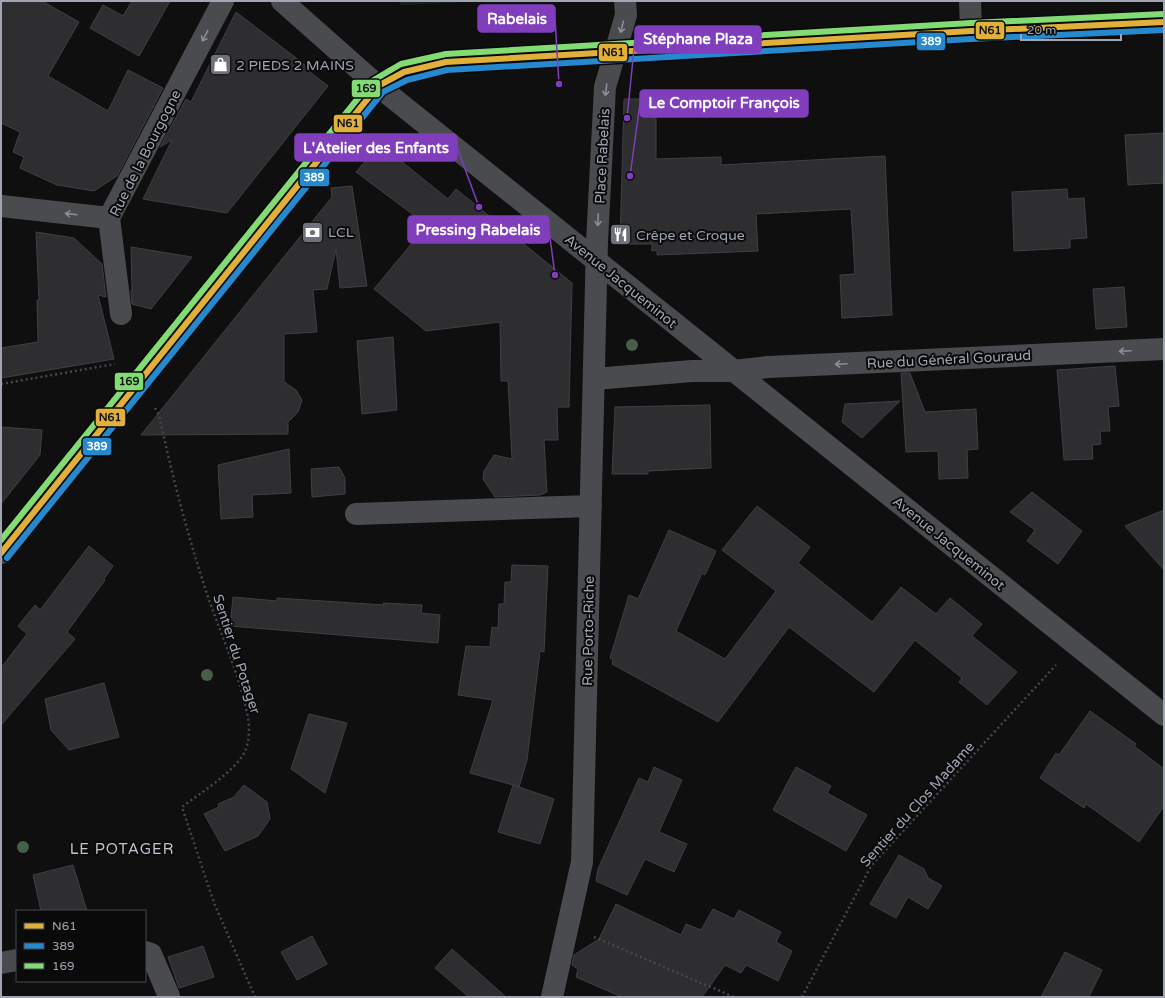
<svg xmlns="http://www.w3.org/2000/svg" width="1165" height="998" font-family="'Varela Round',sans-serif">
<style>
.green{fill:#19201a}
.building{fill:#2e2e30;stroke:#3e4044}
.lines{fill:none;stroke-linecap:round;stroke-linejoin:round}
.path{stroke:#45474a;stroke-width:2.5;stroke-dasharray:2 3;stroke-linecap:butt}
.minor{stroke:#4a4b4f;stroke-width:22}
.major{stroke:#46484a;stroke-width:22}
.bus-1-casing{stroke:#0a0a0b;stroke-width:9}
.bus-2-casing{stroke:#0a0a0b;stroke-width:9}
.bus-3-casing{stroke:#0a0a0b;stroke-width:9}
.bus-1{stroke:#e0b03a;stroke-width:6}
.bus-2{stroke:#2688cd;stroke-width:6}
.bus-3{stroke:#82dc73;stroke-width:6}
.tree{fill:#475e48}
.oneway{stroke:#8a8f99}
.labels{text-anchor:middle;stroke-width:4;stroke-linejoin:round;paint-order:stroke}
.poi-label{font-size:14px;fill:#9fa6b2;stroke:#0a0a0b;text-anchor:start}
.street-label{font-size:14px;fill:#9fa6b2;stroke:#0a0a0b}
.neighbourhood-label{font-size:15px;letter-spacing:1px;fill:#c0c5ce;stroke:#0a0a0b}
.leader{fill:none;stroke:#803ebd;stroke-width:1.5}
.callout-dot{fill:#803ebd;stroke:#0a0a0b;stroke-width:1.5}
.callout{fill:#803ebd;stroke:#803ebd;stroke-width:1.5}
.callout-label{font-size:15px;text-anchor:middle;font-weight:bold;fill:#fff}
.line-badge{stroke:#0a0a0b;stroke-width:1.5}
.badge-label{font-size:11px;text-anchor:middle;font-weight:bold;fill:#fff}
.pale-badge-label{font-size:11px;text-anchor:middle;font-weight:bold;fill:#111}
</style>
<rect width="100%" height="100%" fill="#0f0f10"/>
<path class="green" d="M397 1H486L402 5Z"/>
<path class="building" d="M1 1H42L79 22 48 76 108 111 128 70 163 88 117 176 94 191 57 185 20 168 24 157 13 152 20 132 1 123Z
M132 1H170L139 56 90 28 103 5 123 16Z
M236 12 304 64 305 68 328 86 227 213 143 199 172 140 160 147 186 99 191 102Z
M624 99H656V159L721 157V165L885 156 892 315 842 318 840 275 855 274 851 209 756 214 758 251 657 255V250L652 251V244H620Z
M1164 133V183L1128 185 1125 135Z
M380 144 448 199 456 189 572 283 569 407H557L558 440H544L547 492 540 495 495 497 483 479 484 471 494 455 512 459 508 381H501L500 322 426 331 374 289 427 225 356 172Z
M352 186 367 286 340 288 336 249 327 289 313 290 317 332 284 334V382L296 390 302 400 298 412 288 422V434L141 435 332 197 331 188Z
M1067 189 1068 199 1084 198 1087 238 1070 239V248L1014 251 1012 192Z
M36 232 74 238 102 264 106 297 98 295 114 359 1 378V348L38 342 37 300H39Z
M131 247 192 257 151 309 132 304 131 290 132 291Z
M1124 287 1127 327 1096 329 1093 289Z
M393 337 397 410 362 414 357 341Z
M1115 366 1119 406 1108 407 1110 431H1100L1101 444 1092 445 1093 459 1064 460 1057 370Z
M901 373H910L925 412 976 409 978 449 967 450 968 478 939 479 938 451 906 452Z
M900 401 862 438 842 422 845 404Z
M710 405 711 468 648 471V474H612L615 407Z
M1 427 42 430 40 455 1 504Z
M289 449 291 493 252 495 253 517 221 519 218 465Z
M339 467 345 478V494L312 497 311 469Z
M1032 492 1082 531 1058 564 1027 541 1035 530 1010 512Z
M757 506 810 547 798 563 872 622 901 587 936 614 950 598 982 624 972 636 1017 672 987 705 959 682 962 678 915 640 874 692 789 627 718 722 612 664 613 659 610 658 629 595 638 599 669 530 716 551 705 575 702 573 676 631 725 659 776 591 722 550Z
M1164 510V570L1125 526Z
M89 546 113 566 104 579 105 580 67 632 75 639 1 725V668L27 634 18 626 35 605 40 610Z
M512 565 548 566 544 652 540 651 527 760 519 787 513 785 554 799 540 844 498 832 513 785 470 773 493 700 458 695 466 646 490 647 492 627 498 628 499 604H504L505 582H511Z
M233 597 277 601V598L384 605 383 603 422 605 421 613 440 615 438 643 230 626Z
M104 683 119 737 69 750 51 730 45 699Z
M1090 711 1136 744 1134 746 1164 769V806L1139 842 1086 804 1084 808 1040 778 1056 753 1059 755Z
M309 714 347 723 325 793 291 769Z
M654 767 682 780 659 832 687 844 674 872 645 859 627 895 596 881 598 869 639 778 648 782Z
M796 767 831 786 827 793 867 815 846 851 773 810Z
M244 785 267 802 270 819 258 836 225 851 204 814 219 807 218 804 234 797Z
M899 855 924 869 928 878 942 886 928 909 908 897 896 918 870 904Z
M73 865 87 911H41L33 875Z
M616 904 681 935 686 924 701 930 713 909 734 919 739 910 781 932 776 942 792 951 778 981 746 965 741 973 725 965 702 997H622L576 977 578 969 572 965 574 955 599 939Z
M312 936 327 964 297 980 281 952Z
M203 946 214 977 179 988 168 957Z
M452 949 506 997H469L435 968Z
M1065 952 1102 970 1089 997H1041Z"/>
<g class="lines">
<path class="path" d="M1 384 115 364
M155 408 159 415C172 475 187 533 206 591 220 633 240 675 248 718 250 728 249 743 245 751 237 770 199 794 182 807L214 903 255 997
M594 937 734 997
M802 997 871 866 1056 665"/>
<path class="minor" d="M282 1 378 86 1164 715
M970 1 971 31
M1 206 109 218
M121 314 109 218 223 1
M594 379 692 371H733L768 367 1164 349
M356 514 591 506
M145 952 151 954 169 996
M1 963 17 960
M552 997 582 862 597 242 605 87 626 15 625 1"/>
<path class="major" d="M1 553 378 86 404 72 446 62 971 31 1164 22"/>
<defs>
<path id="bus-1" d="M1 553 378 86 404 72 446 62 971 31 1164 22"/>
<path id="bus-2" d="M7 558 383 92 407 80 447 70 971 39 1164 30"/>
<path id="bus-3" d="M1 540 372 81 401 64 446 54 971 23 1164 14"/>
</defs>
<use href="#bus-1" class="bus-1-casing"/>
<use href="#bus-2" class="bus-2-casing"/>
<use href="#bus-3" class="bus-3-casing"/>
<use href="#bus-1" class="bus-1"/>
<use href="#bus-2" class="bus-2"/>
<use href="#bus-3" class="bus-3"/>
</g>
<g class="tree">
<circle cx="632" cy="345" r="6"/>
<circle cx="207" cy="675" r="6"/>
<circle cx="23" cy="847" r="6"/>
</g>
<defs><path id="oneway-shaft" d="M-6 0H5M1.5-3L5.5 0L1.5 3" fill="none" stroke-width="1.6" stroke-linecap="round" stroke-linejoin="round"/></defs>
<g class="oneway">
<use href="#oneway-shaft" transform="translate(622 27) rotate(104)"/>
<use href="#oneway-shaft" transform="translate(205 36) rotate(118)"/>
<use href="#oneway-shaft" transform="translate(606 90) rotate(97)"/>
<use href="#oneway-shaft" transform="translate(71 214) rotate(-173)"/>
<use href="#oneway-shaft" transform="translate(598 220) rotate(93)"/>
<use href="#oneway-shaft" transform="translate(1125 351) rotate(177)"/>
<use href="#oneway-shaft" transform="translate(841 364) rotate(177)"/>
</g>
<defs>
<symbol id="shop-square" viewBox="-11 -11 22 22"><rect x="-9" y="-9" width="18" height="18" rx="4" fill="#6d7179" stroke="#0a0a0b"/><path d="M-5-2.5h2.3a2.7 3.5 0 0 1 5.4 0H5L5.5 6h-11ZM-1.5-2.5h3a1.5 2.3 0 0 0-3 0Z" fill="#fff"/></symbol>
<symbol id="bank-square" viewBox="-11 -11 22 22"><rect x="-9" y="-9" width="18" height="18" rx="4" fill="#6d7179" stroke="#0a0a0b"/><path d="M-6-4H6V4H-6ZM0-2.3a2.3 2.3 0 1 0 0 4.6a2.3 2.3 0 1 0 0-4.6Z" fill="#fff"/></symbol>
<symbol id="restaurant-square" viewBox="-11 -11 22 22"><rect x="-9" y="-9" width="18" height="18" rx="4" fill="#6d7179" stroke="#0a0a0b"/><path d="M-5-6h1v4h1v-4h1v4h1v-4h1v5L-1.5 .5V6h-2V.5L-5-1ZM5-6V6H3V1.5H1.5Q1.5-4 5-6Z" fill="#fff"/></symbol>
</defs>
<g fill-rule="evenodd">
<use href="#shop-square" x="208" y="52" width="25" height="25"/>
<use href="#bank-square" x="300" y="220" width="25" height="25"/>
<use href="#restaurant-square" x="608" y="222" width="25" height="25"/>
</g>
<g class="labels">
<g class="poi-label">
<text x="236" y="70">2 PIEDS 2 MAINS</text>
<text x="328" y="237">LCL</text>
<text x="636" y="240">Crêpe et Croque</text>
</g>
<g class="street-label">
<text transform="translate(145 153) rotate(-63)" y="5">Rue de la Bourgogne</text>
<text transform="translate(602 156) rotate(-87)" y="5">Place Rabelais</text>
<text transform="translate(621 281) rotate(39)" y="5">Avenue Jacqueminot</text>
<text transform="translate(949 359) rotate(-3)" y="5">Rue du Général Gouraud</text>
<text transform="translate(949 543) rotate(39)" y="5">Avenue Jacqueminot</text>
<text transform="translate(588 631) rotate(-89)" y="5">Rue Porto-Riche</text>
<text transform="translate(237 654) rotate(72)" y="5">Sentier du Potager</text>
<text transform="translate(917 804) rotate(-48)" y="5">Sentier du Clos Madame</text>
</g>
<g class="neighbourhood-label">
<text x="122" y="854">LE POTAGER</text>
</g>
</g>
<path class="leader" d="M559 84L555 19M627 118L635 39M630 176L640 103M479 207L457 147M555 275L549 230"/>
<g class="callout-dot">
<circle cx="559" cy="84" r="4"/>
<circle cx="627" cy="118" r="4"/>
<circle cx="630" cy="176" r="4"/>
<circle cx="479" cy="207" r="4"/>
<circle cx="555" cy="275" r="4"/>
</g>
<g class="callout">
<rect x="478" y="5" width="77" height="27" rx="4"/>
<rect x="635" y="26" width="126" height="27" rx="4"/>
<rect x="640" y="90" width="168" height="27" rx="4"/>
<rect x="295" y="134" width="162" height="27" rx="4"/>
<rect x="408" y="216" width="141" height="27" rx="4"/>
</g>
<g class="callout-label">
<text x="517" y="24">Rabelais</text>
<text x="698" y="44">Stéphane Plaza</text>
<text x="724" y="108">Le Comptoir François</text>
<text x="376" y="153">L'Atelier des Enfants</text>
<text x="478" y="235">Pressing Rabelais</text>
</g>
<g class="line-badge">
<rect x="975" y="21" width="30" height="19" rx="4" fill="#e0b03a"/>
<rect x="916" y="32" width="30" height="19" rx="4" fill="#2688cd"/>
<rect x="598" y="43" width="30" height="19" rx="4" fill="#e0b03a"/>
<rect x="351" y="79" width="30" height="19" rx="4" fill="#82dc73"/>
<rect x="333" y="114" width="30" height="19" rx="4" fill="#e0b03a"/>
<rect x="299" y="168" width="31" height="19" rx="4" fill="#2688cd"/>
<rect x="114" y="372" width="30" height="19" rx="4" fill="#82dc73"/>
<rect x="95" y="408" width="31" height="19" rx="4" fill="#e0b03a"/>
<rect x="82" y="437" width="30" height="19" rx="4" fill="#2688cd"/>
</g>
<g class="badge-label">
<text x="931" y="45">389</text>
<text x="314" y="181">389</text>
<text x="97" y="450">389</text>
</g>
<g class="pale-badge-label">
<text x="990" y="34">N61</text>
<text x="613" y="56">N61</text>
<text x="366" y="92">169</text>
<text x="348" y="127">N61</text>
<text x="129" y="385">169</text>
<text x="110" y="421">N61</text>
</g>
<rect width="1165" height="998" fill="none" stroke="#9fa6b2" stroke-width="4"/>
<rect x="16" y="910" width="130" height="72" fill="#0a0a0b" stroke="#46484e"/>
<rect x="24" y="923" width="20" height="6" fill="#e0b03a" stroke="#46484e"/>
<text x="52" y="930" font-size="12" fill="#9fa6b2">N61</text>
<rect x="24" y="943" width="20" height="6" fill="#2688cd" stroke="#46484e"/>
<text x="52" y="950" font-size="12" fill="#9fa6b2">389</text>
<rect x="24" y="963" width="20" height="6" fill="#82dc73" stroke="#46484e"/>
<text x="52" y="970" font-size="12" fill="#9fa6b2">169</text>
<path d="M1021 34v6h100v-6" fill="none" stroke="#9fa6b2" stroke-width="2"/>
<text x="1027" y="34" font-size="12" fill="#9fa6b2" stroke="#0a0a0b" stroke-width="3" paint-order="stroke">20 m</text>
</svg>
